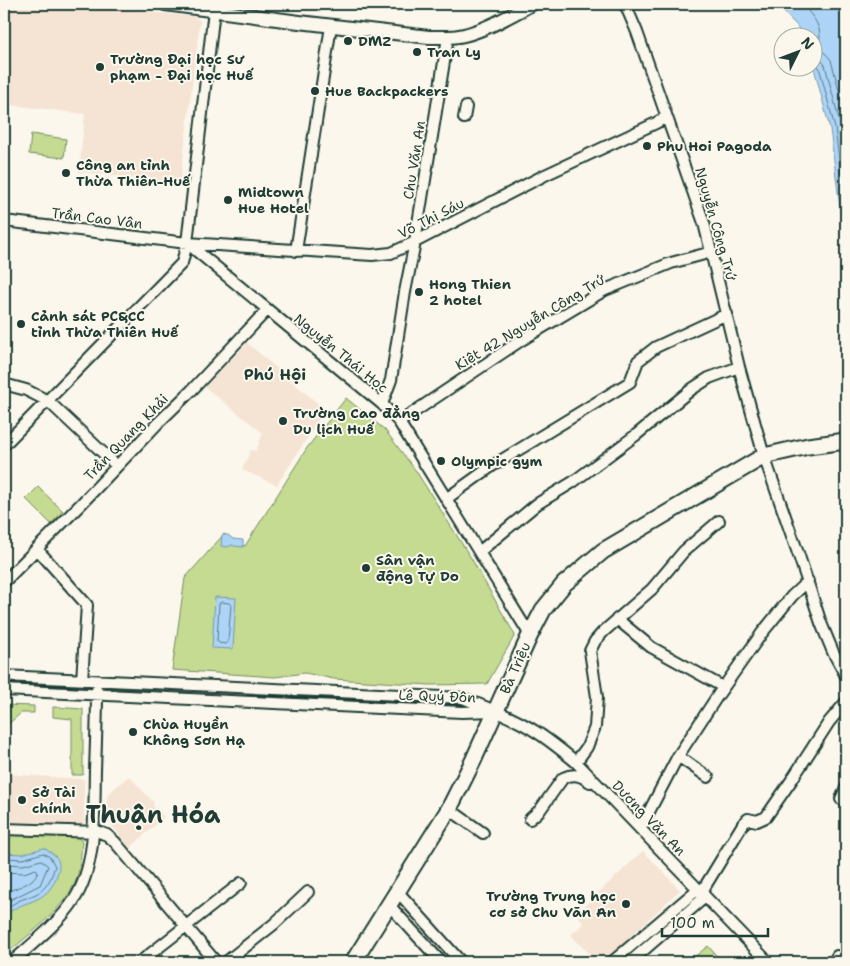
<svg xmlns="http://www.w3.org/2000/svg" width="850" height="966" font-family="'Shantell Sans',sans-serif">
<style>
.built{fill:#f5e3d3}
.green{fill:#c4db91;stroke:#728c62}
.water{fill:#add4f7;stroke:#7498a9}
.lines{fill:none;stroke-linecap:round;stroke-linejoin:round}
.shore{stroke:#587982;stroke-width:1}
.minor-casing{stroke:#1f3d34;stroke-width:14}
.major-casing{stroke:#1f3d34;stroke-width:16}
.highway-casing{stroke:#1f3d34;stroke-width:19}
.minor{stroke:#fbf7ec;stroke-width:10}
.major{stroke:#fbf7ec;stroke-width:12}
.highway{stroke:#fbf7ec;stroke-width:15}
.poi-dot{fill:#1f3d34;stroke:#fbf7ec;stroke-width:2}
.labels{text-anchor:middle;stroke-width:4;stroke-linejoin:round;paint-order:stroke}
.poi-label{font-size:14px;font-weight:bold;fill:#1f3d34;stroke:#fbf7ec;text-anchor:start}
.street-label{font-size:14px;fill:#1f3d34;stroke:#fbf7ec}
.quarter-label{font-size:16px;font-weight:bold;fill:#1f3d34;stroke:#fbf7ec}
.town-label{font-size:24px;font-weight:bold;fill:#1f3d34;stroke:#fbf7ec}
</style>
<rect width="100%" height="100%" fill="#fbf7ec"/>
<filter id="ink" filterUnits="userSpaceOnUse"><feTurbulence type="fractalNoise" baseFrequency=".02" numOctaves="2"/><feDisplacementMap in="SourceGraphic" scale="10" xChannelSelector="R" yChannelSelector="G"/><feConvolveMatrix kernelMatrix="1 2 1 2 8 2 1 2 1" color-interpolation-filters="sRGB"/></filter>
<g filter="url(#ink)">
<path class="built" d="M4 4H78L194 17 200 21 180 183 79 172 85 114 4 104Z
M247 343 325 410 277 485 242 470 251 450 256 451 263 433 205 387Z
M4 774 84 779V824L80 827 4 824Z
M129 776 154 803 153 806 164 817 130 848 109 822 105 810 108 794Z
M643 851 680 890 603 962H597L571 935 584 923 576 914Z"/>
<path class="green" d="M31 134 66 139 64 158 29 154Z
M346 398 385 430 416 471 471 558 515 635 487 684 430 685 334 679 305 673 275 677 172 670 185 578 224 534 245 546 307 448Z
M38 487 63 511 51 524 26 499Z
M4 705 34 706V713H21L6 726 5 768H4Z
M53 707 83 709V775H72V719L53 717Z
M4 834 77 837 82 841C81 855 80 871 75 883 61 912 27 936 4 956Z
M708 946 722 962H688Z"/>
<path class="water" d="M776 4H846V269L843 232 830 129 813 64 812 38 803 37 797 26Z
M222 535H228L233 539 243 540V547L234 546 232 545 228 547 221 546Z
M215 597 236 598 233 649 212 648Z
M44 848C54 854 62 859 58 872 47 911 18 895 4 920V853L22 854Z"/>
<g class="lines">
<path class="shore" d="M802 4C815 19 824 28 818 48L826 54 831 60 846 116
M812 56 820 59 825 65 841 127 846 166
M812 62 819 67 835 128 846 215
M222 602 229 603 231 605 228 642 226 644 219 643 217 641 219 604Z
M4 858 23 859 43 853 50 857 55 866C44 906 24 889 4 912
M4 864 23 865 41 860 48 866 40 885 4 903
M4 872 24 873 36 869 38 871C33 886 16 886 4 894"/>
<defs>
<path id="minor" d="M625 4 637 32 704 223 739 367 764 456 799 556 821 623 833 652 846 676
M464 118 466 107
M4 221 187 243 372 255 391 253 415 242 545 175 656 123 666 117
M187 243 382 404 399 422 530 635
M296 251 331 26
M4 384 26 390 48 401 117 466
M382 404 391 380 405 292 415 242 448 37
M399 422 520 341 605 290 671 263 712 252
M4 445 182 263 187 243 214 10
M446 499 492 466 630 382 638 361 656 347 727 314
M37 549 87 605 82 680
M479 552 537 504 573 482 636 435 692 389 709 378 739 367
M4 582 82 503 158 423 191 391 267 310
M617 619 651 647 723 687
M4 676 463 698 495 711 462 712 4 690
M495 711C530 725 548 739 576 762L768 962
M678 756 708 777
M576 762 587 747 595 727 597 697 590 651 595 641 603 632 652 589 684 551 719 521
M841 799 846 788
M449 809 483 833
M530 819 540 810 563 778C574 773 581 775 590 782
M4 829 99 832 107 835 115 842 216 962
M640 829 678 756 718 695 762 633 792 596 808 581
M398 892 461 962
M701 893 743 824 748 819 757 821 766 817 791 781 829 722 846 702
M389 905 441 962
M12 962C31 945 61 921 74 900 97 865 94 811 95 770 96 743 97 717 97 690
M140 962 241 883
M226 962 274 924 308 892
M612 962 698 889
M630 962 705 897
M834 962 837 956 846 961"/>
<path id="major" d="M165 4 299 22 429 37C441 37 453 38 464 35 488 29 511 15 532 4"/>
<path id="highway" d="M353 962 449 809 473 761 530 635 543 610 564 584 603 551 764 456 808 446 846 441"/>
</defs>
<use href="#minor" class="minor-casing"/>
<use href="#major" class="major-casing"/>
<use href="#highway" class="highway-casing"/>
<use href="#minor" class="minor"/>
<use href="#major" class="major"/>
<use href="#highway" class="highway"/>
</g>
</g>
<g class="poi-dot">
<circle cx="348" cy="41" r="5"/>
<circle cx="417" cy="52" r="5"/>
<circle cx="100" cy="67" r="5"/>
<circle cx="315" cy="91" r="5"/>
<circle cx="647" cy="146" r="5"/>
<circle cx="66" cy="173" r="5"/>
<circle cx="228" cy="200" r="5"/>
<circle cx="419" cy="292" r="5"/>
<circle cx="21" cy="324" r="5"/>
<circle cx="283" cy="421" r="5"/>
<circle cx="441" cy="461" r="5"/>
<circle cx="366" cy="568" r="5"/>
<circle cx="133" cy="732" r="5"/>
<circle cx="22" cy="800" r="5"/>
<circle cx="626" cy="904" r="5"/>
</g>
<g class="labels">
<g class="poi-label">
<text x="358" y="46">DMZ</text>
<text x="427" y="57">Tran Ly</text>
<text x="110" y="64">Trường Đại học Sư<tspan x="110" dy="16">phạm - Đại học Huế</tspan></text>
<text x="325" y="96">Hue Backpackers</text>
<text x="657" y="151">Phu Hoi Pagoda</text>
<text x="76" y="170">Công an tỉnh<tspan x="76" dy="16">Thừa Thiên-Huế</tspan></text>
<text x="238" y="197">Midtown<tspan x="238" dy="16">Hue Hotel</tspan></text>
<text x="429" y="289">Hong Thien<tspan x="429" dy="16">2 hotel</tspan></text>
<text x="31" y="321">Cảnh sát PC&amp;CC<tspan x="31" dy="16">tỉnh Thừa Thiên Huế</tspan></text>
<text x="293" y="418">Trường Cao đẳng<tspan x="293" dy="16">Du lịch Huế</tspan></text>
<text x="451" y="466">Olympic gym</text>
<text x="376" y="565">Sân vận<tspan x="376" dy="16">động Tự Do</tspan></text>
<text x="143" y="729">Chùa Huyền<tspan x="143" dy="16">Không Sơn Hạ</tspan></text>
<text x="32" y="797">Sở Tài<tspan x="32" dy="16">chính</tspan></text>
<text x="616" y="901" text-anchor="end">Trường Trung học<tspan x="616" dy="16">cơ sở Chu Văn An</tspan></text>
</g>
<g class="street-label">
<text transform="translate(414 160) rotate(-81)" y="5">Chu Văn An</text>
<text transform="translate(97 218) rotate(7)" y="5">Trần Cao Vân</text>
<text transform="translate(431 218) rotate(-27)" y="5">Võ Thị Sáu</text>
<text transform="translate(716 224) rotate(74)" y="5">Nguyễn Công Trứ</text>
<text transform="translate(530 322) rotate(-31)" y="5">Kiệt 42 Nguyễn Công Trứ</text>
<text transform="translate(341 353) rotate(39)" y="5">Nguyễn Thái Học</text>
<text transform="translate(126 437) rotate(-46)" y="5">Trần Quang Khải</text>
<text transform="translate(515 668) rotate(-66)" y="5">Bà Triệu</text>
<text transform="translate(437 696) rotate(2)" y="5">Lê Quý Đôn</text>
<text transform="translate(649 818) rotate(46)" y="5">Dương Văn An</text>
</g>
<g class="quarter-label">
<text x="275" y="380">Phú Hội</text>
</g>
<g class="town-label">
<text x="153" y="823">Thuận Hóa</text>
</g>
</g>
<rect width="850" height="966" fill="none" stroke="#fbf7ec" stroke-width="20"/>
<rect x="10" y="10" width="830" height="946" fill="none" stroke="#1f3d34" stroke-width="2" filter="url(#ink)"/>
<g transform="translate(798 52) rotate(48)"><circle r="24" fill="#fbf7ec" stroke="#a3ada2"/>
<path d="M0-4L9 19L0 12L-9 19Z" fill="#1f3d34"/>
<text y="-8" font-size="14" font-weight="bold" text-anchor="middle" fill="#1f3d34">N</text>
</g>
<path d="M662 928v8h106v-8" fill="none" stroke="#1f3d34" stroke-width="2.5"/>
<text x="670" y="928" font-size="15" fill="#1f3d34" stroke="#fbf7ec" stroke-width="4" paint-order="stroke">100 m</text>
</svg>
